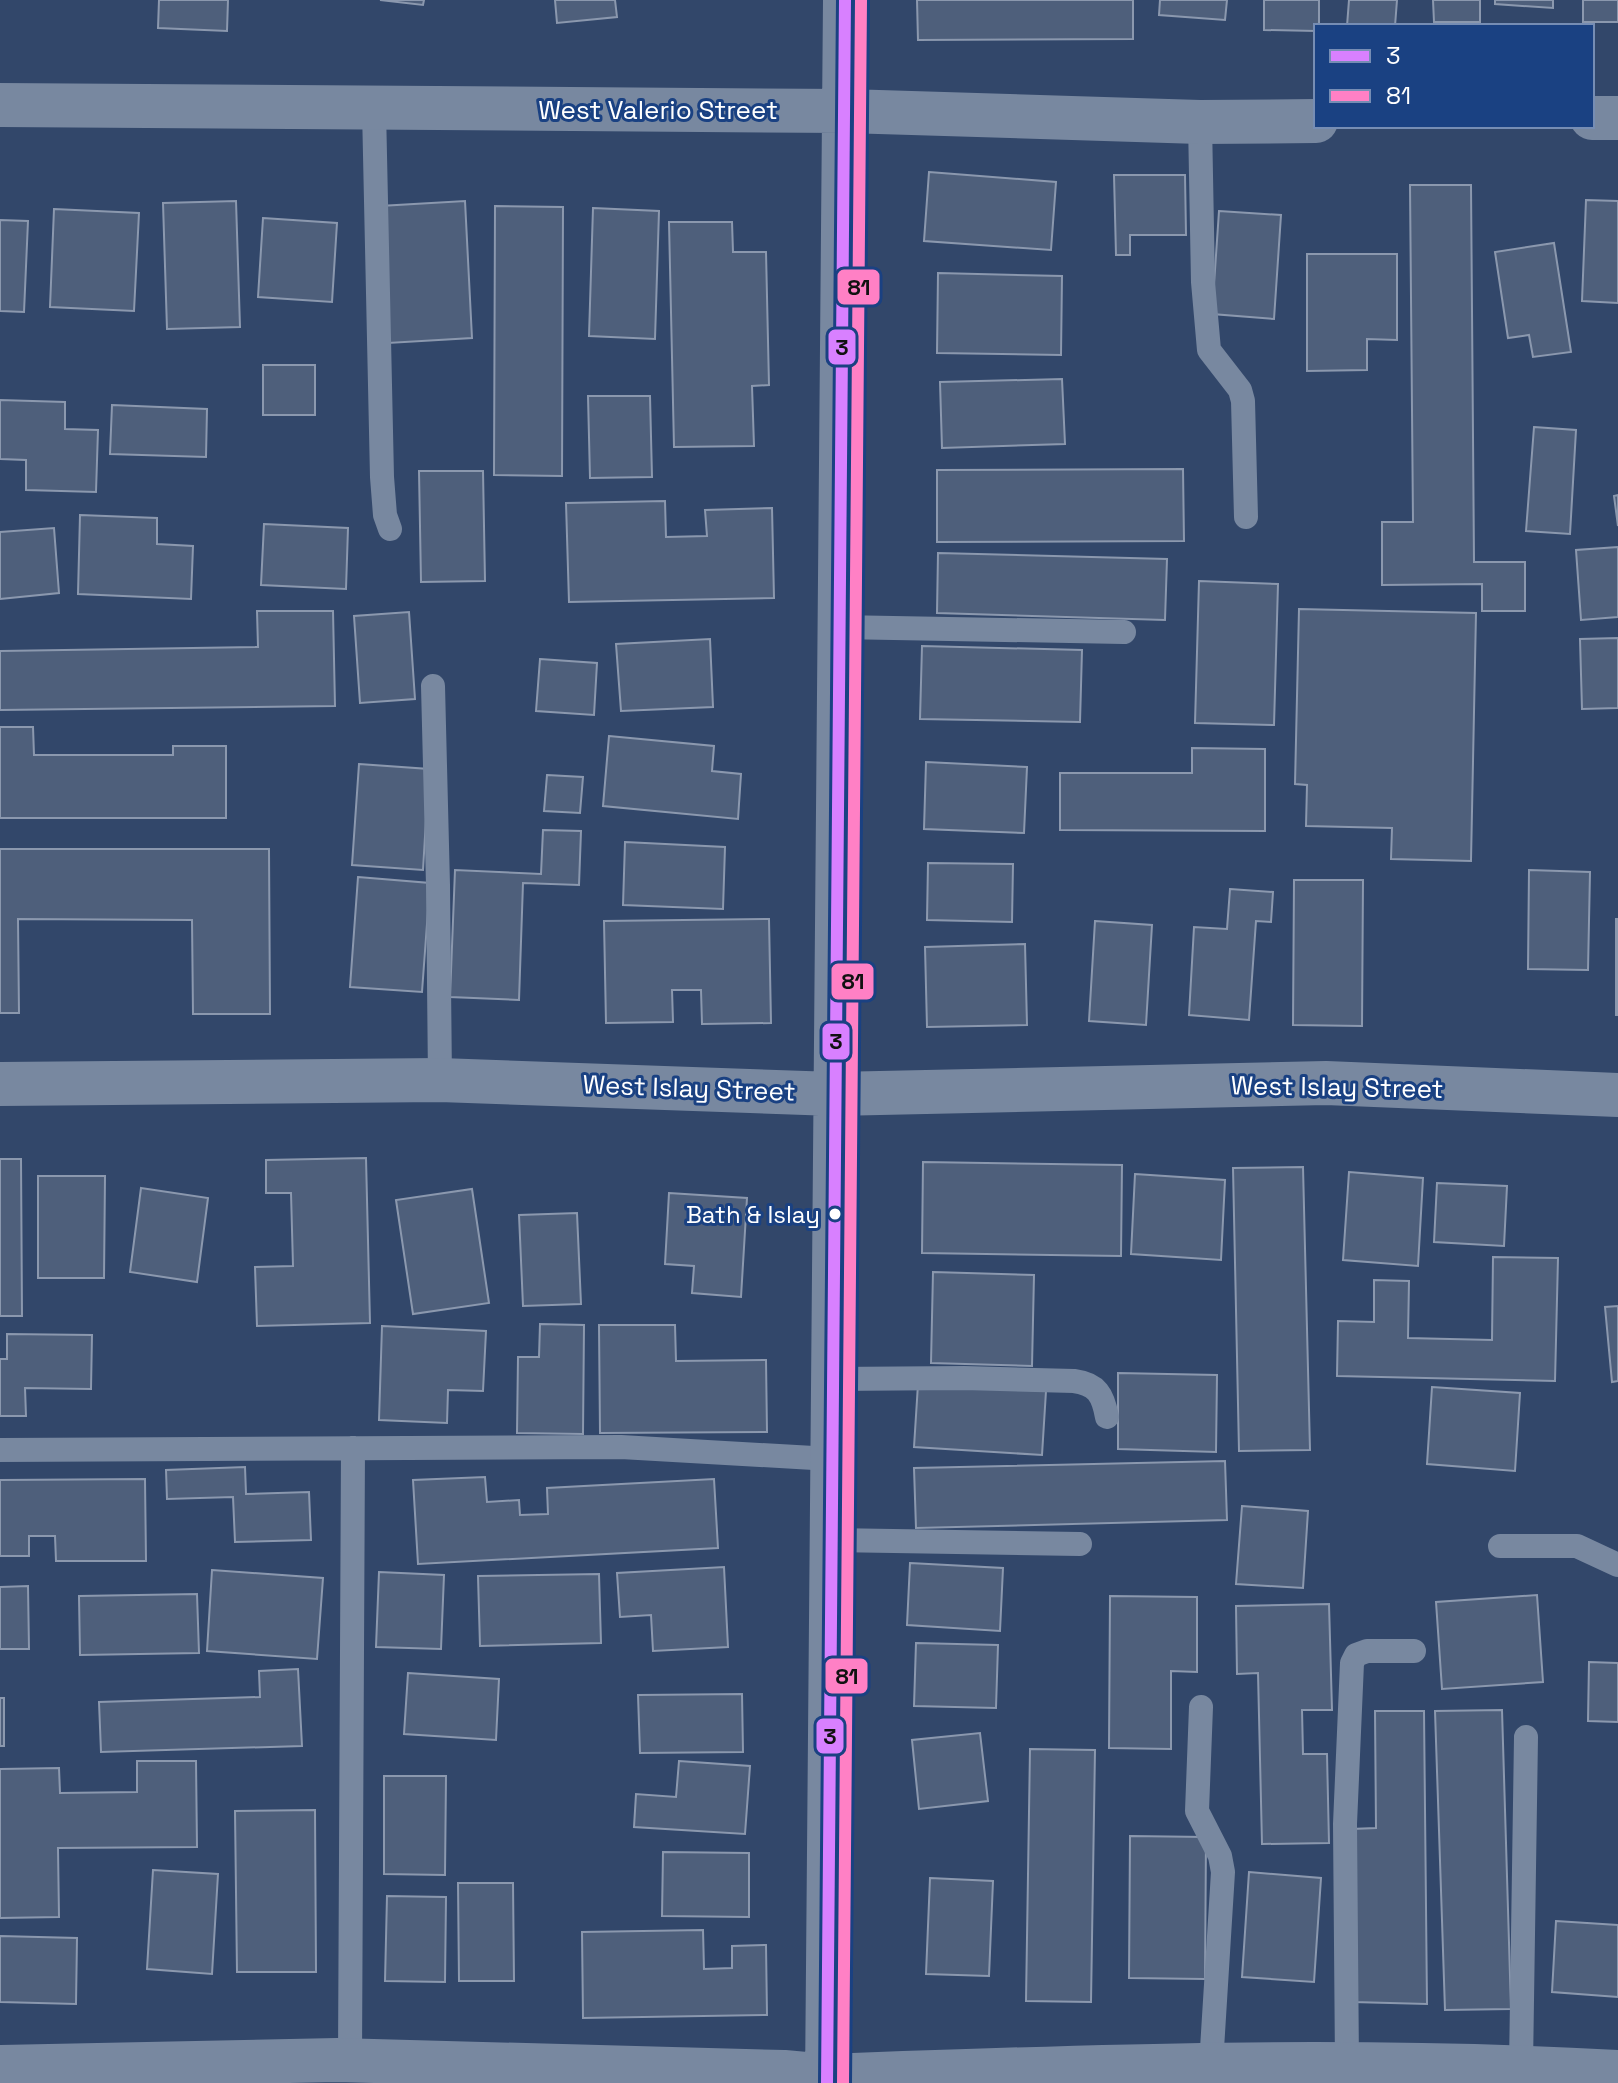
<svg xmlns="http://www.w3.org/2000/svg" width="1618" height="2083" font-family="'Space Grotesk',sans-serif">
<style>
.building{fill:#4e5f7b;stroke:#8b98ae;stroke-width:2}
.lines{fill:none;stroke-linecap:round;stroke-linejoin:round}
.service{stroke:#7888a0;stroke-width:24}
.minor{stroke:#7888a0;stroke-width:44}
.bus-1-casing{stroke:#1a4182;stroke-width:18}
.bus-2-casing{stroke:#1a4182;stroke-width:18}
.bus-1{stroke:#d880ff;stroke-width:12}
.bus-2{stroke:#ff80c5;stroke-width:12}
.bus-dot{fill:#fff;stroke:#1a4182;stroke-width:3}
.labels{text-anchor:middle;stroke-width:6;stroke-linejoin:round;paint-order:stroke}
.bus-label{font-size:24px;fill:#fff;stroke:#1a4182;text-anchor:end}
.street-label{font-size:26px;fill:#fff;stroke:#1a4182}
.line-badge{stroke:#1a4182;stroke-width:3}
.pale-badge-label{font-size:22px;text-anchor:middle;font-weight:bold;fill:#111}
</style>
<rect width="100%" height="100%" fill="#32476a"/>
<path class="building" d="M159 0H228L227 31 158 28Z
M380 0H424L423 5Z
M555 0H615L617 17 557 23Z
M917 0H1133V39L918 40Z
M1160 0H1227L1225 20 1159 15Z
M1264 0H1319V26H1316V31L1264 30Z
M1349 0H1397L1395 26H1347Z
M1433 0H1480V22H1434Z
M1495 0H1553V8L1495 4Z
M1583 0H1618V22H1583Z
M929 172 1056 182 1051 250 924 241Z
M1114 175H1185L1186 235H1130V255H1116Z
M1410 185H1471L1474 562H1525V611H1482V584L1382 585V522H1413Z
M1586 200 1618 201V303L1582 301Z
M236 201 240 327 167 329 163 203Z
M465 201 472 338 388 343 380 206Z
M495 206 563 207 562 476 494 475Z
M593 208 659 211 655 339 589 336Z
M54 209 139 213 134 311 50 307Z
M1219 211 1281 215 1274 319 1212 314Z
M263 218 337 223 332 302 258 297Z
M0 220 28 221 24 312 0 311Z
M669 222H732L733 252H766L769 385 752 386 754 446 674 447Z
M1554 243 1571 352 1533 357 1529 335 1508 338 1495 252Z
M1307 254H1397V340L1367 339V370L1307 371Z
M938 273 1062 276 1061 355 937 353Z
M263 365H315V415H263Z
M1062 379 1065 444 942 448 940 382Z
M588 396H650L652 477 590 478Z
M0 400 65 402V429L98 430 96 492 26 490V460L0 459Z
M112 405 207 409 206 457 110 454Z
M1534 427 1576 430 1570 534 1526 531Z
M1183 469 1184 541 937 542V470Z
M419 471H483L485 581 421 582Z
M1618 495V526L1614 496Z
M665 501 666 537 707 536 705 510 772 508 774 598 569 602 566 503Z
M80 515 157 518V544L193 546 191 599 78 594Z
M264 524 348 528 346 589 261 585Z
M54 528 59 593 0 599V532Z
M1618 547V617L1581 620 1576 550Z
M938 553 1167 559 1165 620 937 613Z
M1199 581 1278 584 1274 725 1195 723Z
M1299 609 1476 613 1471 861 1391 859 1392 828 1306 826 1307 785 1295 784Z
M257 611H333L335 706 0 710V651L258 647Z
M409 612 415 699 360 703 354 616Z
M1618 638V708L1582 709 1580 639Z
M710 639 713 707 621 711 616 644Z
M922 646 1082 650 1080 722 920 719Z
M540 659 597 663 594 715 536 711Z
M0 727H33L34 755H173V746H226V818H0Z
M609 736 714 746 712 771 741 774 738 819 603 806Z
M1192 748 1265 749V831L1060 830V773H1192Z
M926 762 1027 767 1024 833 924 829Z
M359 764 429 769 423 870 352 865Z
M547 775 583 777 580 813 544 811Z
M543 830 581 831 579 885 523 883 519 1000 450 997 455 870 541 874Z
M625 842 725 847 723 909 623 905Z
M0 849H269L270 1014H193L192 920 18 919 19 1013H0Z
M928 863 1013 864 1012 922 927 920Z
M1529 870 1590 872 1588 970 1528 969Z
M358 877 430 883 422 992 350 987Z
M1294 880H1363L1362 1026 1293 1025Z
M1230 889 1273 892 1271 922 1256 921 1249 1020 1189 1015 1194 927 1227 929Z
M769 919 771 1023 702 1024 701 990H672L673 1022 606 1023 604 921Z
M1616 919H1618V1015H1616Z
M1095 921 1152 925 1146 1025 1089 1021Z
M1025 944 1027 1025 927 1027 925 947Z
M366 1158 370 1323 257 1326 255 1267 293 1266 291 1193H266V1160Z
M0 1159H21L22 1316H0Z
M923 1162 1122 1165 1121 1256 922 1253Z
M1303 1167 1310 1450 1239 1451 1233 1168Z
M1349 1172 1423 1178 1418 1266 1343 1260Z
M1135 1174 1225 1180 1221 1260 1131 1254Z
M38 1176H105L104 1278H38Z
M1437 1183 1507 1186 1504 1246 1434 1242Z
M141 1188 208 1198 197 1282 130 1272Z
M472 1189 489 1303 413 1314 396 1200Z
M669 1193 747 1198 741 1297 692 1293 694 1266 665 1264Z
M577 1213 581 1304 523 1306 519 1215Z
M1493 1257 1558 1258 1555 1381 1337 1376 1338 1321 1374 1322V1280L1409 1281 1408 1338 1492 1340Z
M933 1272 1034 1275 1032 1366 931 1363Z
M1618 1306V1381L1612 1382 1605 1307Z
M540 1324 584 1325 583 1434 517 1433 518 1357H539Z
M599 1325H675L676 1361 766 1360 767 1432 600 1433Z
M382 1326 486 1331 483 1391 448 1390 447 1423 379 1420Z
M7 1334 92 1335 91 1389 25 1388 26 1416H0V1359H7Z
M1118 1373 1217 1375 1216 1452 1118 1449Z
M918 1384 1046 1391 1042 1455 914 1447Z
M1432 1387 1520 1393 1515 1471 1427 1464Z
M1225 1461 1227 1520 916 1528 914 1468Z
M245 1467 246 1494 309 1492 311 1540 235 1542 233 1497 167 1499 166 1470Z
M485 1477 487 1502 519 1500 520 1515 548 1514 547 1488 714 1479 718 1548 418 1564 413 1480Z
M145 1479 146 1561H56L55 1536H29V1556H0V1480Z
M1242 1506 1308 1511 1303 1588 1236 1584Z
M910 1563 1003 1568 1000 1631 907 1625Z
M724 1567 728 1647 653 1651 651 1615 620 1617 617 1573Z
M212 1570 323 1578 317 1659 207 1651Z
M379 1572 444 1575 441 1649 376 1647Z
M599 1574 601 1643 480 1646 478 1576Z
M28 1586 29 1649H0V1587Z
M197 1594 199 1653 80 1655 79 1596Z
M1537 1595 1543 1682 1442 1689 1436 1602Z
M1110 1596 1197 1597V1672L1171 1671V1749L1109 1748Z
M1329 1604 1332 1710H1302L1303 1754H1327L1329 1843 1262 1844 1258 1673 1237 1674 1236 1606Z
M916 1643 998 1645 996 1708 914 1706Z
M1589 1662 1618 1663V1722L1588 1721Z
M298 1669 302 1746 101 1752 99 1702 260 1697 259 1671Z
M408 1673 499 1679 496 1740 404 1734Z
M742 1694 743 1752 640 1753 638 1695Z
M0 1698H4V1746H0Z
M1502 1710 1511 2009 1445 2010 1435 1711Z
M1375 1711H1424L1427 2004 1353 2002 1351 1829 1376 1828Z
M980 1733 988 1801 919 1809 912 1740Z
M1030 1749 1095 1750 1091 2002 1026 2001Z
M137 1761H196L197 1847 58 1848 59 1917 0 1918V1769L59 1768 60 1793 137 1792Z
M679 1761 750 1766 745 1834 634 1827 636 1794 676 1797Z
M384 1776H446L445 1875 384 1874Z
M315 1810 316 1972H237L235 1811Z
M1130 1836 1206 1837 1205 1979 1129 1978Z
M663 1852 749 1853V1917L662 1916Z
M153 1870 218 1874 212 1974 147 1969Z
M1249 1872 1321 1878 1314 1982 1242 1977Z
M930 1878 993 1881 989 1976 926 1974Z
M458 1883H513L514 1981H459Z
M387 1896 446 1897 445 1982 385 1981Z
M1556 1921 1618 1925V1997L1552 1992Z
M703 1930 704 1969 732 1968V1946L766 1945 767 2015 583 2018 582 1932Z
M0 1936 77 1938 76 2004 0 2002Z"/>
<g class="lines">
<path class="service" d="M374 109 382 477 385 515 390 529
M1200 122 1203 282 1209 350 1240 390 1243 401 1246 517
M838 627 1124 632
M433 686 438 885 440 1080
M832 1379 964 1378 1074 1381C1097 1384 1103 1395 1107 1417
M0 1450 621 1447 831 1459
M831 1540 1080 1544
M1500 1546H1577L1618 1565
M1201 1707 1197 1811 1220 1856 1223 1872 1211 2065
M350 2060 353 1448
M1347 2066 1345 1824 1352 1663 1356 1655 1367 1651H1414
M1521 2066 1526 1737"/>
<path class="minor" d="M0 105 846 111 1200 122 1316 121
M1592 118H1618
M0 1084 440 1080 834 1094 1326 1083 1618 1095
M0 2067 337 2060 784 2072 827 2076C1090 2066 1355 2057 1618 2072
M827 2083 845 0"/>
<defs>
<path id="bus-1" d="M827 2083 845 0"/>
<path id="bus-2" d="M843 2083 861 0"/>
</defs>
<use href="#bus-1" class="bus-1-casing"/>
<use href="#bus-2" class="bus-2-casing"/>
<use href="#bus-1" class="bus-1"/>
<use href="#bus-2" class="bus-2"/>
</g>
<circle class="bus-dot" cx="835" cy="1214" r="7"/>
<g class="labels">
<g class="bus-label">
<text x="820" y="1223">Bath &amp; Islay</text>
</g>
<g class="street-label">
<text x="658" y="119">West Valerio Street</text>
<text transform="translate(1337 1087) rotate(1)" y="9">West Islay Street</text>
<text transform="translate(689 1088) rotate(2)" y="9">West Islay Street</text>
</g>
</g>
<g class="line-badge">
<rect x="836" y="268" width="45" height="38" rx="8" fill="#ff80c5"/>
<rect x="827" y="328" width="30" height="38" rx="8" fill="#d880ff"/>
<rect x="830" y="962" width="45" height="39" rx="8" fill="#ff80c5"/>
<rect x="821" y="1022" width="30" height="39" rx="8" fill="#d880ff"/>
<rect x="824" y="1657" width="45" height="38" rx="8" fill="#ff80c5"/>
<rect x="815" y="1717" width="30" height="38" rx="8" fill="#d880ff"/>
</g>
<g class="pale-badge-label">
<text x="859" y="295">81</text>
<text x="842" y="355">3</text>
<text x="853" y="989">81</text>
<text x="836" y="1049">3</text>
<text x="847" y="1684">81</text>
<text x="830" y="1744">3</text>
</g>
<rect x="1314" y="24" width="280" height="104" fill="#1a4182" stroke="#768db4" stroke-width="2"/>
<rect x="1330" y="50" width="40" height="12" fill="#d880ff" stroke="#768db4" stroke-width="2"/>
<text x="1386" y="64" font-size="24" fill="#ffffff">3</text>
<rect x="1330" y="90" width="40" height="12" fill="#ff80c5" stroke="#768db4" stroke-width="2"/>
<text x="1386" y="104" font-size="24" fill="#ffffff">81</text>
</svg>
